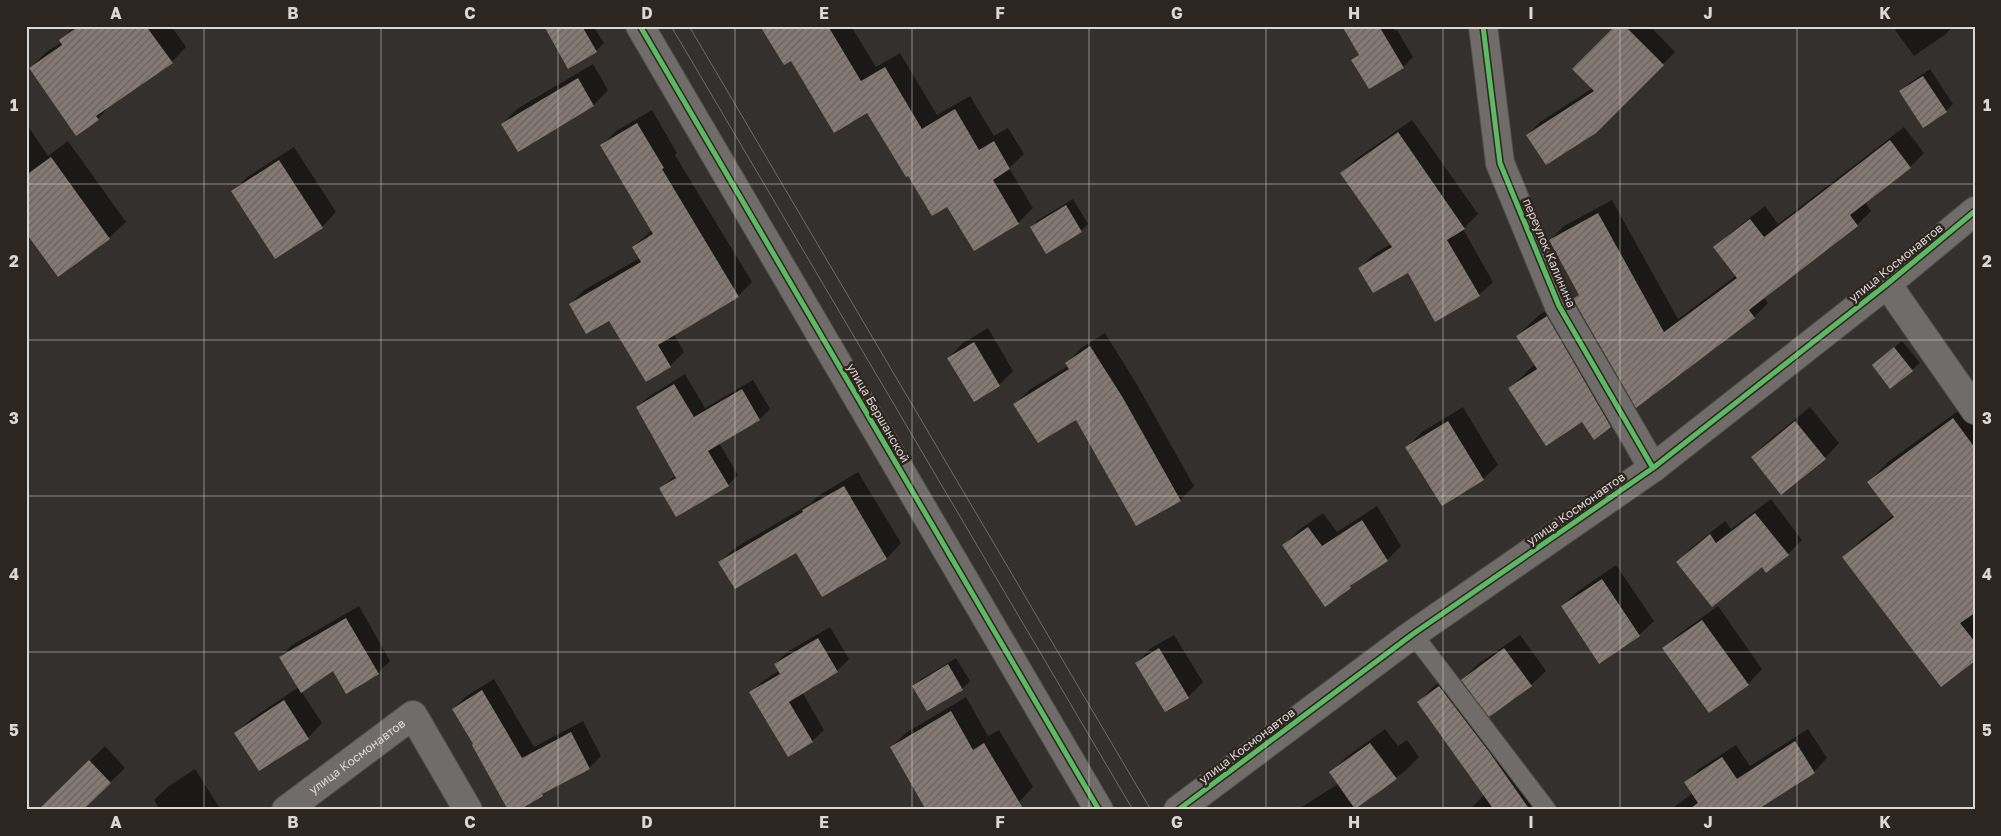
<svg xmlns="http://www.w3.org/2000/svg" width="2001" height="836" font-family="'Golos Text',sans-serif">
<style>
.shadow{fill:#0007;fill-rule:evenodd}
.building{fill:url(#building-hatch)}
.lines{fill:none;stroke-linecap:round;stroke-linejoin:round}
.service-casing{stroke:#524e4c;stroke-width:20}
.minor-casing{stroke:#524e4c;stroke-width:30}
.service{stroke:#706c6a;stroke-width:18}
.minor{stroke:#706c6a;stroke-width:28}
.tram{stroke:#6f6c6a;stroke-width:1}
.cycleway-casing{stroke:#2d2520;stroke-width:8}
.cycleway{stroke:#5cba63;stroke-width:5}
.grid{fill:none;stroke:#ddd7d4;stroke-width:1;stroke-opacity:0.55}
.labels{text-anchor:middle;stroke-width:5;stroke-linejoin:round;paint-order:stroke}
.street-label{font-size:12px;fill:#ddd7d4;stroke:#2d2520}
.neatline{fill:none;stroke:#ddd7d4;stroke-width:2}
.grid-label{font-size:16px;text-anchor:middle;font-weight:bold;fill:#ddd7d4}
</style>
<defs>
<pattern id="building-hatch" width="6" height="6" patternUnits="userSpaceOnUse" patternTransform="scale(1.25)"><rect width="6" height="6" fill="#847973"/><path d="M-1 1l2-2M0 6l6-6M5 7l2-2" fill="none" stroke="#6a625f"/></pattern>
</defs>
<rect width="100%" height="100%" fill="#34302e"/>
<path class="shadow" d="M75 26H171L186 47 172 62 112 103 98 119 76 135 30 68 45 53 62 42 61 40Z
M554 26H593L604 43 596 51 569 67Z
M767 26H851L876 67 900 53 937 115 970 96 994 136 1008 128 1024 154 1009 168 1033 208 1018 223 974 249 948 205 868 112 791 59Z
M1344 26H1392L1395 31 1397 30 1413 57 1403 67 1353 60 1359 54Z
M1617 26H1650L1675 52 1595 132 1527 135 1540 122 1593 88Z
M1899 26H1953L1946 34 1914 56 1895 30Z
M593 64 608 90 594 105 518 150 502 124 517 109Z
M1930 69 1953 104 1946 111 1901 91 1908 84Z
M652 110 677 153 675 155 752 282 738 296 674 334 684 352 670 366 610 319 570 304 584 290 640 258 633 247 652 230 602 145 616 131ZM658 230 648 239V236Z
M1412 120 1478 214 1463 229 1493 282 1479 295 1408 271 1360 268 1374 254 1391 244 1342 173 1356 159Z
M26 123 48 156 68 141 126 222 109 238 26 231Z
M1904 127 1924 153 1910 167 1865 202 1871 211 1857 225 1763 297 1768 303 1754 317 1637 406 1575 299 1580 294 1550 240 1564 226 1612 200 1678 319 1737 275 1715 248 1729 234 1765 206 1778 224Z
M294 147 336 212 322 227 233 192 247 177Z
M1073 199 1088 224 1081 231 1031 227 1038 220Z
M1568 296 1631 406 1610 426 1583 420 1510 388 1535 364 1517 336 1538 316Z
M988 328 1013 371 999 385 948 358 963 343Z
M1105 333 1136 383 1194 486 1180 500 1077 418 1015 404 1029 390 1068 366 1067 363 1080 349Z
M1902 341 1920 363 1891 387 1881 358Z
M685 374 705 408 753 380 770 409 760 419 719 443 738 475 728 485 661 488 676 475 637 407 648 397Z
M1973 400 1975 402V659L1844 558 1863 538 1894 515 1869 482 1888 462Z
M1463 407 1498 465 1483 479 1407 447 1422 432Z
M1810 407 1839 443 1825 458 1752 457 1767 442Z
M858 472 901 543 887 558 823 596 796 552 720 562 735 548 811 503 818 496Z
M1771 499 1802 540 1788 554 1677 562 1692 547 1725 521 1731 529Z
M1377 506 1401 546 1387 560 1360 577 1350 587 1284 545 1299 530 1323 513 1337 532Z
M1616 565 1654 621 1639 635 1562 606 1577 592Z
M359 606 390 661 378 673 333 670 301 691 322 723 308 738 236 733 251 719 299 687 280 657 292 645Z
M1718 606 1762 669 1748 684 1664 648 1679 634Z
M830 627 849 659 837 671 802 692 824 730 812 741 751 692 763 681 779 671 775 664 787 652Z
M1174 635 1203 682 1188 697 1165 711 1137 663 1151 648Z
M1520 635 1546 671 1531 685 1471 695 1523 764 1554 810H1472L1471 808 1485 794 1419 702 1433 687 1454 672 1461 681 1477 665Z
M956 658 970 681 962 689 927 709 914 686 921 679Z
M494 679 534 747 583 721 601 756 589 768 548 789 542 795 510 810 453 709 465 697Z
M966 697 988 736 999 730 1033 787 1019 802 891 747 906 733Z
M1385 729 1398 746 1407 740 1419 757 1405 771 1352 810H1297L1338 784 1330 773 1345 758Z
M1808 729 1827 758 1814 772 1755 810H1670L1693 793 1686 782 1699 769 1736 745 1750 766Z
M105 746 125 768 81 810 68 782Z
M195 769 221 810H160L154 800 169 786Z"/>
<path class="building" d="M79 26H146L173 63 96 116 99 120 76 136 29 68 62 45 59 40Z
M544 26H582L597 52 568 69Z
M760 26H828L861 81 885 67 922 129 955 109 979 150 994 141 1010 169 993 180 1019 224 974 251 947 207 932 216 908 176 906 177 867 113 834 133 791 61 784 65Z
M1342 26H1379L1404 68 1369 89 1351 60 1359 55Z
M1615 26H1625L1664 65 1596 133 1546 165 1526 135 1594 91 1572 69Z
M1923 76 1947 112 1923 128 1899 91Z
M578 78 594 106 518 152 501 124Z
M637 123 664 168 662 169 739 297 658 345 671 367 646 382 609 321 586 334 569 304 641 262 632 247 653 234 600 145Z
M1398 132 1465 229 1447 240 1480 296 1435 322 1408 273 1373 293 1358 268 1392 247 1340 173Z
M1890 140 1911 168 1850 215 1858 226 1749 310 1755 318 1636 408 1573 299 1579 295 1549 240 1598 213 1664 332 1737 278 1713 247 1750 219 1764 237Z
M51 157 110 239 58 277 26 233V175Z
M279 160 323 228 275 259 231 191Z
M1066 205 1082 232 1046 254 1030 227Z
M1547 316 1611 427 1594 440 1582 422 1546 446 1508 388 1537 369 1516 336Z
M974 342 1000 386 974 402 947 358Z
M1090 346 1123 398 1181 501 1136 526 1076 420 1038 443 1013 404 1069 369 1065 363Z
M1894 347 1913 371 1890 389 1872 365Z
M674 384 694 417 742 389 760 420 708 451 729 486 676 517 659 488 676 478 636 407Z
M1953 418 1975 448V613L1960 623 1975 642V661L1941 687 1842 557 1894 517 1867 482Z
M1448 421 1484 480 1442 506 1405 447Z
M1795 421 1826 459 1781 495 1751 457Z
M844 486 887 559 822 597 796 553 735 589 718 562 803 512 802 510Z
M1755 513 1789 555 1766 573 1762 567 1712 607 1676 562 1710 534 1716 543Z
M1362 520 1388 561 1350 586 1351 588 1325 607 1282 545 1308 527 1322 546Z
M1602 579 1640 636 1599 664 1561 606Z
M346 618 379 674 346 694 333 671 301 693 279 657Z
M1702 620 1749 685 1709 713 1662 648Z
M818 638 838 672 789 702 813 742 788 757 749 692 780 674 774 664Z
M1159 648 1189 698 1165 712 1135 663Z
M1504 648 1532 686 1489 717 1461 680Z
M948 664 963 690 927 711 912 686Z
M1439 686 1490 753 1530 810H1494L1417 702Z
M482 690 522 758 571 732 590 769 542 794 543 796 519 810H508L472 745 473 744 452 709Z
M284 700 309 739 259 771 234 733Z
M951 711 973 750 984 743 1024 810H926L890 747Z
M1795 741 1815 773 1757 810H1688L1698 803 1684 782 1722 757 1737 779Z
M1370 743 1397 779 1355 809 1329 772Z
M89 760 111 783 83 810H38Z"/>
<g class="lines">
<defs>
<path id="service" d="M1413 634 1547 810"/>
<g id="minor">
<path d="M640 26 1099 810"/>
<path d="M1483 26 1500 163 1559 306 1653 468"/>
<path d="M1887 284 1975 410"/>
<path id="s1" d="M286 810 413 715 468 810"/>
<path d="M1178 810 1413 634 1653 468 1887 284 1975 211"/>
</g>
</defs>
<use href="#service" class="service-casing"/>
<use href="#minor" class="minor-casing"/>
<use href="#service" class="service"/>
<use href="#minor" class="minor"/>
<path class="tram" d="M671 26 1133 810
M689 26 1151 810"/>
<defs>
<path id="cycleway" d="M640 26 1099 810
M1483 26 1500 163 1559 306 1653 468
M1178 810 1413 634 1653 468 1887 284 1975 211"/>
</defs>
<use href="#cycleway" class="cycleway-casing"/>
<use href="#cycleway" class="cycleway"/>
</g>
<path class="grid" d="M204 26V810M381 26V810M558 26V810M735 26V810M912 26V810M1089 26V810M1266 26V810M1443 26V810M1620 26V810M1797 26V810M26 184H1975M26 340H1975M26 496H1975M26 652H1975"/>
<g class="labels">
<g class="street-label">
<text transform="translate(1549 253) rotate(67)" y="4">переулок Калинина</text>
<text transform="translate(1896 263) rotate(-39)" y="4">улица Космонавтов</text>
<text transform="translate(878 413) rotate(60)" y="4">улица Бершанской</text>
<text transform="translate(1576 509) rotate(-35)" y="4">улица Космонавтов</text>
<text transform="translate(1247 746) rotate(-37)" y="4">улица Космонавтов</text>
<text dy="4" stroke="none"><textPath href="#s1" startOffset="89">улица Космонавтов</textPath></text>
</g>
</g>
<rect width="2001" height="836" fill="none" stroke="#2d2520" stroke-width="55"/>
<rect x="28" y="28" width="1946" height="780" class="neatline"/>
<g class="grid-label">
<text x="116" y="19">A</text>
<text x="293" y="19">B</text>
<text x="470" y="19">C</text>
<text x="647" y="19">D</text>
<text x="824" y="19">E</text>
<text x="1000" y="19">F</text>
<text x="1177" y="19">G</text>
<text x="1354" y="19">H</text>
<text x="1531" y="19">I</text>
<text x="1708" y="19">J</text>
<text x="1885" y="19">K</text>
<text x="14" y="111">1</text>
<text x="1987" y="111">1</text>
<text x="14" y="267">2</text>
<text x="1987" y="267">2</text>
<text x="14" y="424">3</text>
<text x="1987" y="424">3</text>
<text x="14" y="580">4</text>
<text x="1987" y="580">4</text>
<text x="14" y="736">5</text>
<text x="1987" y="736">5</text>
<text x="116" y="828">A</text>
<text x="293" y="828">B</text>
<text x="470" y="828">C</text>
<text x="647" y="828">D</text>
<text x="824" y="828">E</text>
<text x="1000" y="828">F</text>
<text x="1177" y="828">G</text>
<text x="1354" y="828">H</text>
<text x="1531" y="828">I</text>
<text x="1708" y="828">J</text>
<text x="1885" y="828">K</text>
</g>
</svg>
